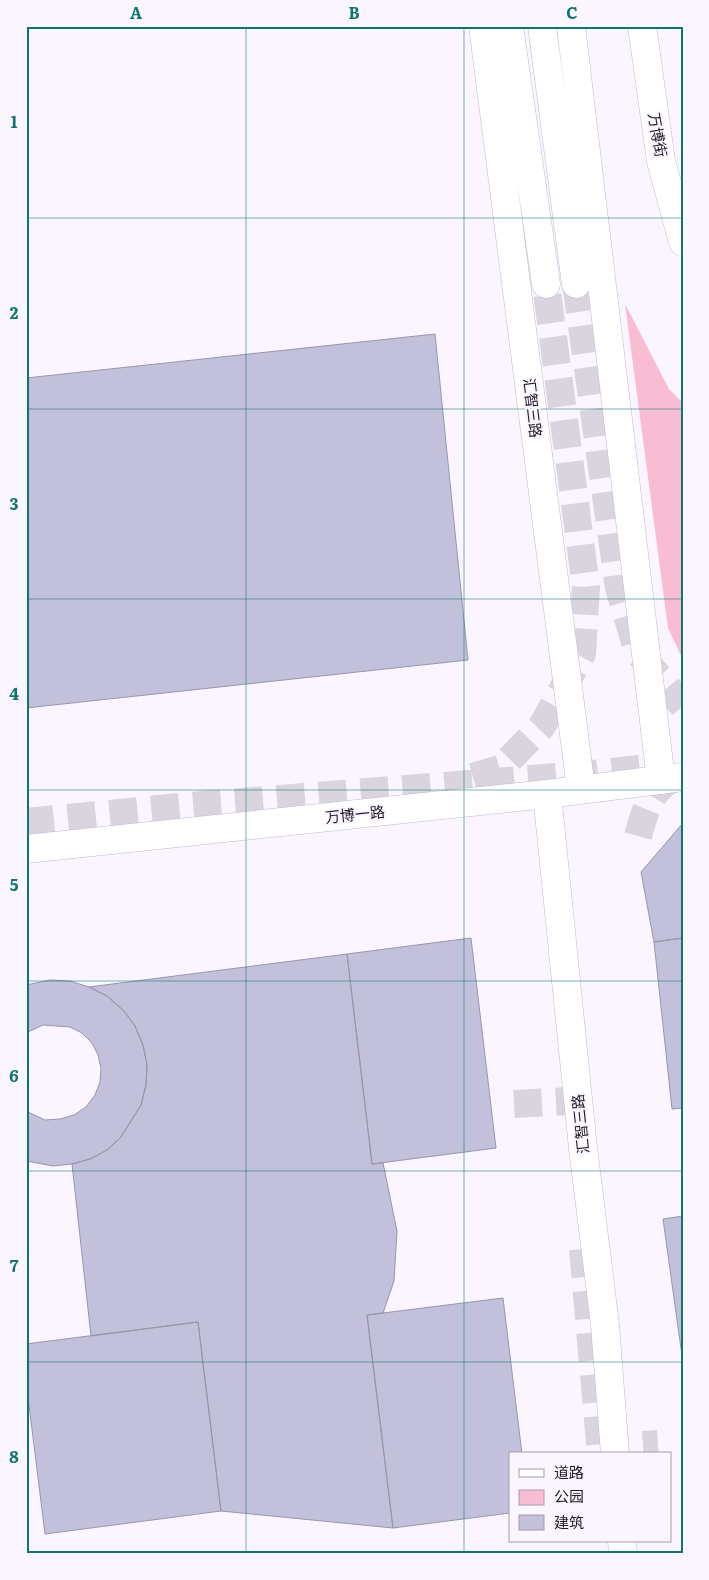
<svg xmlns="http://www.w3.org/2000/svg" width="709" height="1580" font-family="Literata,'Noto Sans SC',serif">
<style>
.green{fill:#f9bdd3}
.building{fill:#c2c0da;stroke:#9896af}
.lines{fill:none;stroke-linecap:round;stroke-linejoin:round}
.secondary-tunnel{stroke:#d9d4de;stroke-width:28;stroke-dasharray:28 14;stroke-linecap:butt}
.secondary-casing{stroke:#c4b7ce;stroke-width:29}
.secondary{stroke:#fff;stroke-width:28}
.grid{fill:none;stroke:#0f766e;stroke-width:1;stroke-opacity:0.55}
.labels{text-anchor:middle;stroke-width:4.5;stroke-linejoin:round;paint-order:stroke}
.street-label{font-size:15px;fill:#1f1a23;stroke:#faf5ff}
.neatline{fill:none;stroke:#0f766e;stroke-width:2}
.grid-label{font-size:16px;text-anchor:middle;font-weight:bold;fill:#0f766e}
</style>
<rect width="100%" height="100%" fill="#faf5ff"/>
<path class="green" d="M625 304 669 389 683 403V660L668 628Z"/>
<path class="building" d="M435 334 468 660 26 708V378Z
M683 823V938L654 942 641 872Z
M471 938 496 1148 372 1164 347 954Z
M683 938V1108L672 1109 654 942Z
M347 954 372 1164 383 1163 397 1231 394 1281 383 1313 367 1315 393 1528 221 1511 198 1322 91 1336 72 1164 90 1159 107 1150 121 1137 141 1105 146 1085 147 1065 143 1045 135 1026 123 1010 107 996 89 987Z
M50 980 70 981 89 987 107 996 123 1010 135 1026 143 1045 147 1065 146 1085 141 1105 121 1137 107 1150 90 1159 72 1164 53 1166 26 1161V1111L45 1120 60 1119 74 1115 86 1107 95 1095 100 1082 101 1068 98 1055 92 1043 82 1033 70 1027 43 1025 26 1033V985Z
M683 1216V1363L663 1219Z
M503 1298 522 1454H510V1513L393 1528 367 1315Z
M198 1322 221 1511 45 1534 26 1381V1344Z"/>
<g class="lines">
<path class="secondary-tunnel" d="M576 284 619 588 638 652 683 706
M473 777 500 769 542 726 582 654 586 587 546 284
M483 783 516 789 529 801
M26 822 190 806 582 775 649 768
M638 836C646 807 652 785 683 773
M514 1104 570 1101
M583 1249 601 1454
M601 1448 658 1444"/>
<defs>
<path id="secondary" d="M483 26 581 789
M509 26 546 284
M542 26 576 284
M571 26 661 780
M642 26 661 161 683 242
M547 794 583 1148 605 1325 615 1454
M26 849 547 794 683 777
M622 1541 623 1554"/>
</defs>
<use href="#secondary" class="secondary-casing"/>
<use href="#secondary" class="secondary"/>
</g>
<path class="grid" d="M246 26V1554M464 26V1554M26 218H683M26 409H683M26 599H683M26 790H683M26 981H683M26 1171H683M26 1362H683"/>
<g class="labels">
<g class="street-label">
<text transform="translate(657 135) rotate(80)" y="5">万博街</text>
<text transform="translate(532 408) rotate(83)" y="5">汇智三路</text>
<text transform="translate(355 815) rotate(-6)" y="5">万博一路</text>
<text transform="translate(581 1124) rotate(-96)" y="5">汇智三路</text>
</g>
</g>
<rect width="709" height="1580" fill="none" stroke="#faf5ff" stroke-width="55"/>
<rect x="509" y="1452" width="162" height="90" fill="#faf5ff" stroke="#a29da7"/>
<rect x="519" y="1469" width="25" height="8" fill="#ffffff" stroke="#a29da7"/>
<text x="554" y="1478" font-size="15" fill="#1f1a23">道路</text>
<rect x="519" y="1490" width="25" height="15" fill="#f9bdd3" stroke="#a29da7"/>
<text x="554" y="1502" font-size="15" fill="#1f1a23">公园</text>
<rect x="519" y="1515" width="25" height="15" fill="#c2c0da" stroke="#a29da7"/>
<text x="554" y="1528" font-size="15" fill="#1f1a23">建筑</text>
<rect x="28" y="28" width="654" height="1524" class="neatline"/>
<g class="grid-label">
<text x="136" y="19">A</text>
<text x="354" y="19">B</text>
<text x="572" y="19">C</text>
<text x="14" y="128">1</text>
<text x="14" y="319">2</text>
<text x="14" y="510">3</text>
<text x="14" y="700">4</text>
<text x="14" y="891">5</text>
<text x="14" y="1082">6</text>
<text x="14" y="1272">7</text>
<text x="14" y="1463">8</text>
</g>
</svg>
